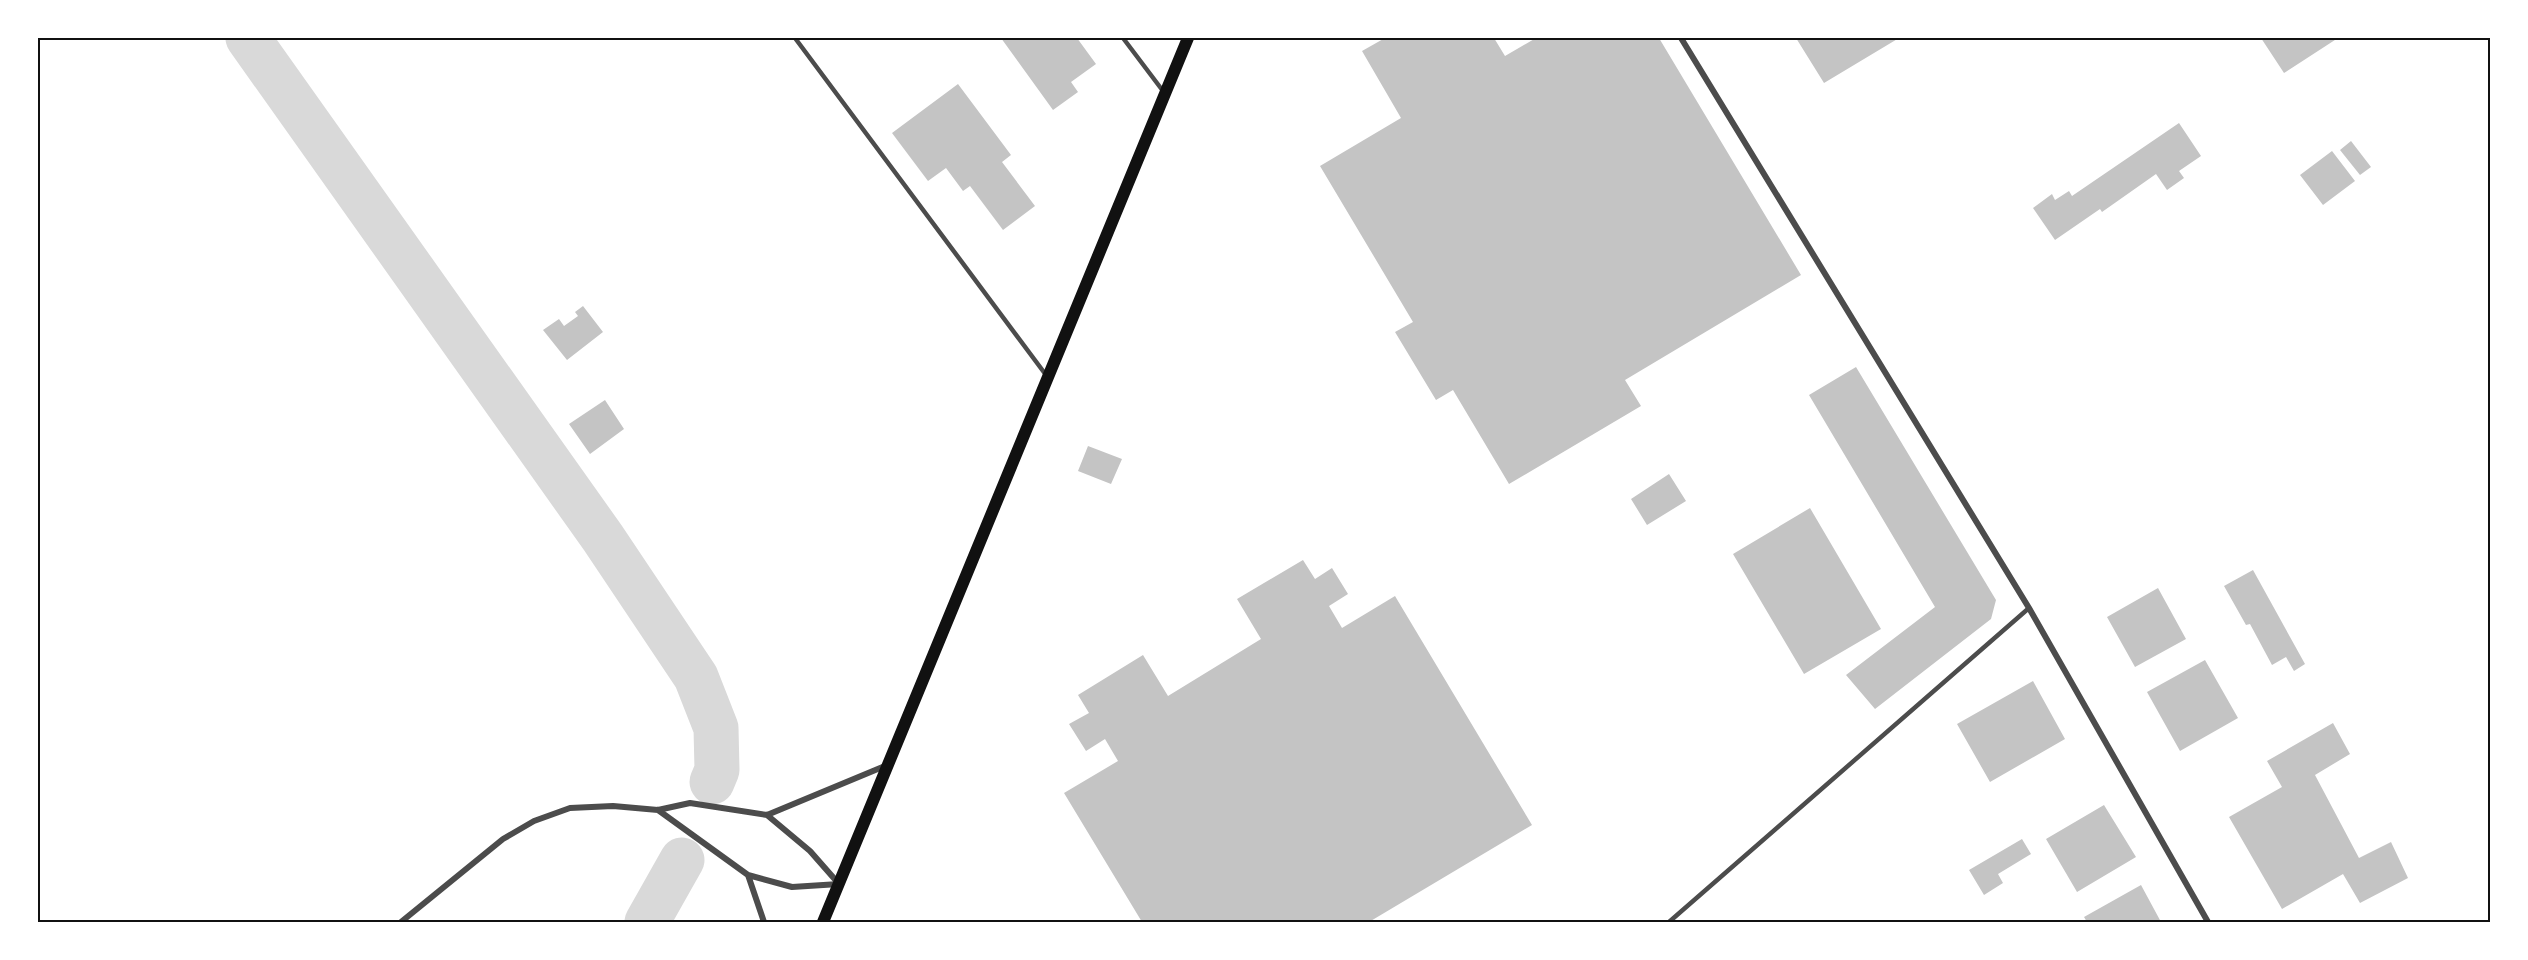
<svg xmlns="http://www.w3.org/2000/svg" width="2528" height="960" font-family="Spectral,serif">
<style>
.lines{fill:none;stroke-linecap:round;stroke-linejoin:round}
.canal{stroke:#d9d9d9;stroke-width:45}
.building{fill:#c4c4c4}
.service{stroke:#4c4c4c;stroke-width:4.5}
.minor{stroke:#4c4c4c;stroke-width:6}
.secondary{stroke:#111;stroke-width:12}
.neatline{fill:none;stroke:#111;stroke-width:2}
</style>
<rect width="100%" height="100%" fill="#fff"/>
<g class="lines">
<path class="canal" d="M248 38 603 538 696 677 716 728 717 770 712 782
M647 922 682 860"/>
</g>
<path class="building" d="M1001 38H1077L1096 64 1071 82 1078 92 1053 110Z
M1385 38H1494L1505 56 1536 38H1659L1801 275 1625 380 1641 406 1509 484 1453 390 1436 400 1395 332 1413 322 1320 166 1401 118 1362 51Z
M1796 38H1899L1824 83Z
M2261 38H2338L2284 73Z
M958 84 1011 155 1002 162 1035 206 1003 230 970 186 963 191 946 168 928 181 892 133Z
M2179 123 2201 156 2179 171 2184 178 2167 190 2156 174 2102 212 2100 209 2055 240 2033 208 2052 194 2055 200 2069 191 2072 196Z
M2351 141 2371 167 2360 175 2340 150Z
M2332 151 2355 181 2323 205 2300 175Z
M583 306 603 332 567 360 543 330 559 319 564 326 578 316 575 312Z
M1856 367 1996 600 1991 619 1875 709 1846 675 1935 607 1809 395Z
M605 400 624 429 590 454 569 424Z
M1088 446 1122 459 1111 484 1078 471Z
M1669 474 1686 501 1647 525 1631 499Z
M1810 508 1881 629 1804 674 1733 554Z
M1303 560 1315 579 1332 568 1348 594 1329 606 1342 628 1395 596 1532 825 1369 922H1142L1064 793 1118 761 1105 739 1086 751 1069 724 1089 713 1078 695 1143 655 1168 696 1261 639 1237 599Z
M2253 570 2305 664 2294 671 2286 657 2272 665 2250 624 2246 625 2224 586Z
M2158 588 2186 639 2135 667 2107 617Z
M2205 660 2238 718 2180 751 2147 692Z
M2033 681 2065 739 1990 782 1957 724Z
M2333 723 2350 754 2315 775 2359 858 2391 842 2408 878 2360 903 2343 874 2282 909 2229 817 2282 787 2267 761Z
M2104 805 2136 857 2077 892 2046 839Z
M2022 839 2031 854 1998 874 2003 883 1984 895 1969 870Z
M2141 885 2161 922H2087L2084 917Z"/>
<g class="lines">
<path class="service" d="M795 38 1046 375
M1123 38 1163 91
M1669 922 2029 608"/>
<path class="minor" d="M1681 38 2029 608 2208 922
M658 810 748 875 764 922
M767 815 810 851 839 884
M748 875 792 887 839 884
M401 922 503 839 534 821 570 808 613 806 658 810 690 803 767 815 885 766"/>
<path class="secondary" d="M823 922 1188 38"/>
</g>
<rect width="2528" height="960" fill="none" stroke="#ffffff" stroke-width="78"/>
<rect x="39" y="39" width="2450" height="882" class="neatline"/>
</svg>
